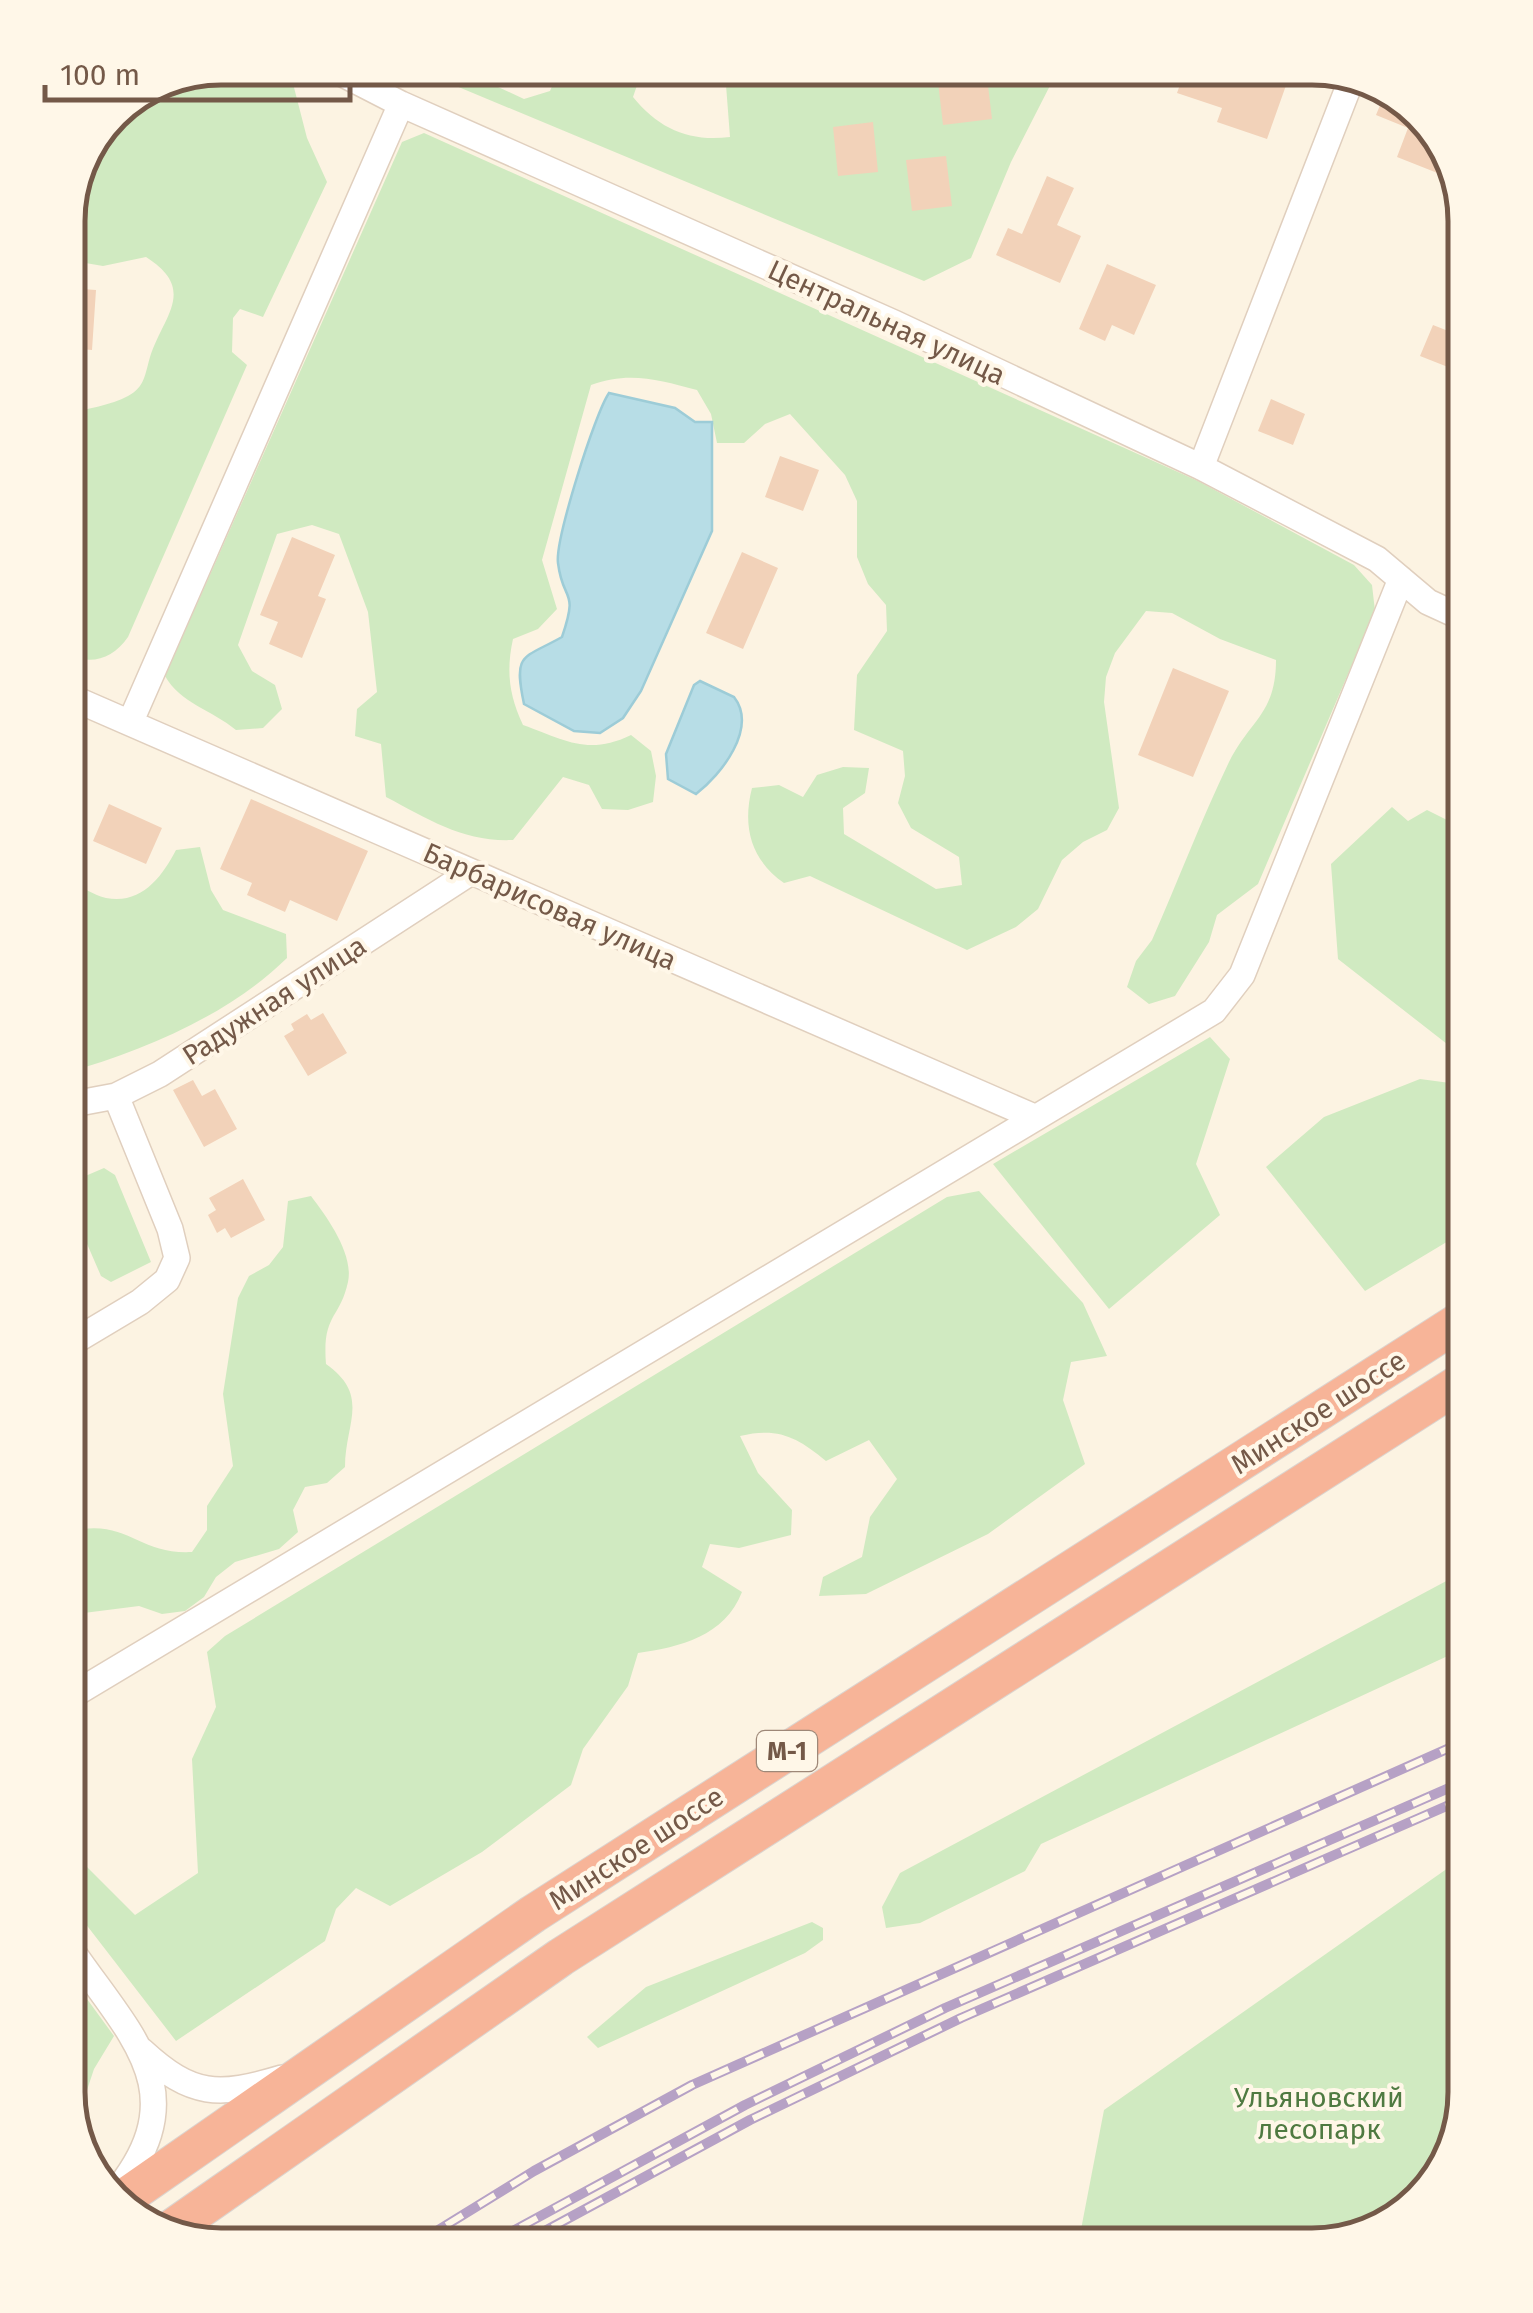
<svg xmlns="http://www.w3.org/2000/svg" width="1533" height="2313" font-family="'Fira Sans',sans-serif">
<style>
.green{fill:#d0eac1}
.water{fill:#b7dde6;stroke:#9dccd7;stroke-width:2.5}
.building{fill:#f2d2b9}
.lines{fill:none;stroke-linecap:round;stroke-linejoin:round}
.minor-casing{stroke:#e0cfbe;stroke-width:28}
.highway-casing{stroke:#dbd4cf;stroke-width:40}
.minor{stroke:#fff;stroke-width:25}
.highway{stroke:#f7b498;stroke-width:38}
.rail-casing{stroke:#b6a1c5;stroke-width:10}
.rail{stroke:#fff7e8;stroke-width:6;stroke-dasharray:19;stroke-linecap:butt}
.labels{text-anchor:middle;stroke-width:8;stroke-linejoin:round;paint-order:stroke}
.shield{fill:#fff7e8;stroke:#9e8878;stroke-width:2.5}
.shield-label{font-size:25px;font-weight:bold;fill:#745948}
.street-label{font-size:28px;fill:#745948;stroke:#fff7e8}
.park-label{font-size:28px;fill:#4f7a41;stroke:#fff7e8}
.rim{fill:none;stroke:#745948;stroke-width:5}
</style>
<rect width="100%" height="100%" fill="#fcf3e2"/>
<path class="green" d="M221 68H289L307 138 327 182 263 317 240 309 233 318 232 352 247 365 128 637C113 659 90 666 68 654V413C87 409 111 405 128 396 145 387 145 374 150 357 163 316 198 290 146 257L103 266 68 260V212L113 112Z
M413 68H473L498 87 524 99 550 91 560 68H643L633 97C659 129 689 142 730 137L726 85 688 68H1059L1011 162 971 258 924 281Z
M424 133 1198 481 1354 565 1372 585 1375 611 1258 884 1217 915 1209 942 1175 996 1149 1004 1127 987 1136 961 1152 940C1178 881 1201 820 1229 762 1250 720 1276 714 1276 660L1220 639 1172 613 1146 611 1115 653 1106 677 1104 702 1119 808 1107 830 1083 842 1062 860 1038 909 1016 927 967 950 810 876 784 883C751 860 742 827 752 788L779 785 803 797 817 775 843 767 869 768 865 793 843 808 844 834 936 889 962 885 959 857 911 828 898 803 905 776 903 751 854 730 857 675 887 631 886 605 868 584 857 557V501L845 475 790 414 765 424 744 443H717L711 414 697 390C659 380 629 371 591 385L542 560 557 609 538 629 513 639C506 671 509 695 523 725 565 740 588 756 631 735L651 751 656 776 653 802 628 810 602 809 589 785 563 777 513 840C463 842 430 820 386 797L381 744 355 736 357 709 377 692 368 612 339 534 312 525 277 534 238 645 252 671 275 685 282 709 263 728 236 730C212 710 180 703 165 676L402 142Z
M1392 807 1408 821 1427 810 1465 829V1058L1338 959 1331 864Z
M200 847 211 890 223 910 286 934 287 958C230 1014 144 1051 68 1072V882C81 885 94 896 106 898 141 905 162 877 176 850Z
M1210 1037 1230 1059 1196 1164 1220 1215 1109 1309 993 1164Z
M1420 1079 1465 1085V1231L1365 1291 1266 1167 1324 1117Z
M104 1168 115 1175 151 1262 111 1282 101 1276 68 1200 69 1183Z
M979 1191 1083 1303 1107 1356 1071 1362 1063 1400 1085 1464 988 1534 866 1594 819 1596 823 1577 862 1557 870 1517 897 1479 869 1440 826 1461C797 1437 778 1427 740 1436L758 1473 792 1510 791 1535 739 1548 710 1544 702 1567 742 1592C725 1636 680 1647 638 1653L628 1686 583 1749 571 1785 482 1852 390 1906 356 1888 336 1909 325 1941 176 2041 68 1901V1848L135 1915 198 1873 192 1759 216 1707 207 1652 225 1636 947 1197Z
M311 1196C327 1217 354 1254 348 1282 340 1319 322 1314 326 1364 371 1396 345 1423 345 1467L327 1483 305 1487 293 1510 298 1532 279 1549 235 1562 216 1577 204 1597 185 1611 162 1614 139 1606 68 1615V1532C126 1516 137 1555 192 1552L207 1530V1506L233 1466 223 1394 238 1298 249 1276 269 1265 283 1247 288 1201Z
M1465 1571V1648L1041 1844 1025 1871 920 1923 886 1928 882 1907 900 1873Z
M1465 1856V2092L1445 2169 1388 2225 1312 2245H1078L1104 2110Z
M812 1922 823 1928V1940L805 1953 598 2048 587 2037 646 1987Z
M68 1973 114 2036 94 2069 76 2123 68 2092Z"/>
<path class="water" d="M609 393 675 408 695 422H712V531L641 691 623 718 600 733 574 731 524 704C513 652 523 659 562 637 579 587 563 604 558 563 555 540 595 413 609 393Z
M700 681 734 697C758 728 721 775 696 794L668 779 666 754 694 685Z"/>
<path class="building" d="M1186 68H1216L1255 81 1259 68 1289 77 1267 139 1217 122 1222 108 1177 93Z
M987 77 992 119 943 125 938 82Z
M1385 93 1404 101 1445 145 1450 163 1445 176 1397 157 1408 128 1376 115Z
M873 122 878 172 838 176 833 127Z
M946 156 952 206 912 211 906 160Z
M1047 176 1074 188 1057 225 1081 236 1060 283 996 255 1008 228 1022 234Z
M1107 264 1156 285 1134 335 1112 325 1105 341 1079 329Z
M68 288 96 290 92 350 68 348Z
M1433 325 1466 338V407L1446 399 1458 371 1420 356Z
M1271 399 1305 414 1293 445 1258 431Z
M780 456 819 470 803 511 765 497Z
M292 537 335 555 318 596 326 599 302 658 269 644 278 622 260 615Z
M742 552 778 568 743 649 706 633Z
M1173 668 1229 691 1193 777 1138 755Z
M251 799 368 851 337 921 290 900 285 912 247 895 252 883 220 869Z
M109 804 162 828 146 864 93 841Z
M323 1013 347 1053 308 1076 284 1036 294 1030 291 1024 307 1014 311 1020Z
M193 1080 202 1096 215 1089 237 1129 204 1147 173 1090Z
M243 1179 265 1220 231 1238 225 1228 217 1233 208 1215 216 1210 209 1198Z"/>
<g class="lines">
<defs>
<path id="minor" d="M331 68 401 104 894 323 1201 467 1377 559 1428 602 1465 619
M1201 467 1352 78
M68 696 1032 1116
M130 723 401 104
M68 1105 116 1096 160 1074 471 872
M68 1345 140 1302 167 1280 177 1258 170 1229 116 1096
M68 1698 1214 1011 1242 975 1401 579
M68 1945C129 2035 199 2091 114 2194
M142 2051C192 2097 218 2097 282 2078"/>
<path id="highway" d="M120 2201 533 1914 1465 1318
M167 2232 561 1957 1465 1380"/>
</defs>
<use href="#minor" class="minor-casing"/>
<use href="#highway" class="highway-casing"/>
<use href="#minor" class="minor"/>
<use href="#highway" class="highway"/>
<defs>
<path id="rail" d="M414 2245 534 2171 692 2085 1465 1741
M487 2245 745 2105 945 2008 1465 1781
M519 2245 750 2120 961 2018 1465 1798"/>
</defs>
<use href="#rail" class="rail-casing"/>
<use href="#rail" class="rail"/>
</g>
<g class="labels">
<rect class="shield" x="757" y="1731" width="60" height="40" rx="8"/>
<g class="shield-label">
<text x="787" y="1760">М-1</text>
</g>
<g class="street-label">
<text transform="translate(887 322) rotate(25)" y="10">Центральная улица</text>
<text transform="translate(550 906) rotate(24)" y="10">Барбарисовая улица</text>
<text transform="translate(274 1000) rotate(-33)" y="10">Радужная улица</text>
<text transform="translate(1318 1412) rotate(-33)" y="10">Минское шоссе</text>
<text transform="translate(636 1848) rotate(-33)" y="10">Минское шоссе</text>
</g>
<g class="park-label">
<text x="1319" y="2107">Ульяновский<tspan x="1319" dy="32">лесопарк</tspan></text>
</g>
</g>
<path d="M0 0H1533V2313H0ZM221 85H1312A136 136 0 0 1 1448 221V2092A136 136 0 0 1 1312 2228H221A136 136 0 0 1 85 2092V221A136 136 0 0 1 221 85Z" fill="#fff7e8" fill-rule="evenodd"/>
<path class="rim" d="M221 85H1312A136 136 0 0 1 1448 221V2092A136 136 0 0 1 1312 2228H221A136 136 0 0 1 85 2092V221A136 136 0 0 1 221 85Z"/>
<path d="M45 85v15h305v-15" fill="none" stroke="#745948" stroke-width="5"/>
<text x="60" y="85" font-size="30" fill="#745948" stroke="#fff7e8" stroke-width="8" paint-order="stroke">100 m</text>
</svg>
